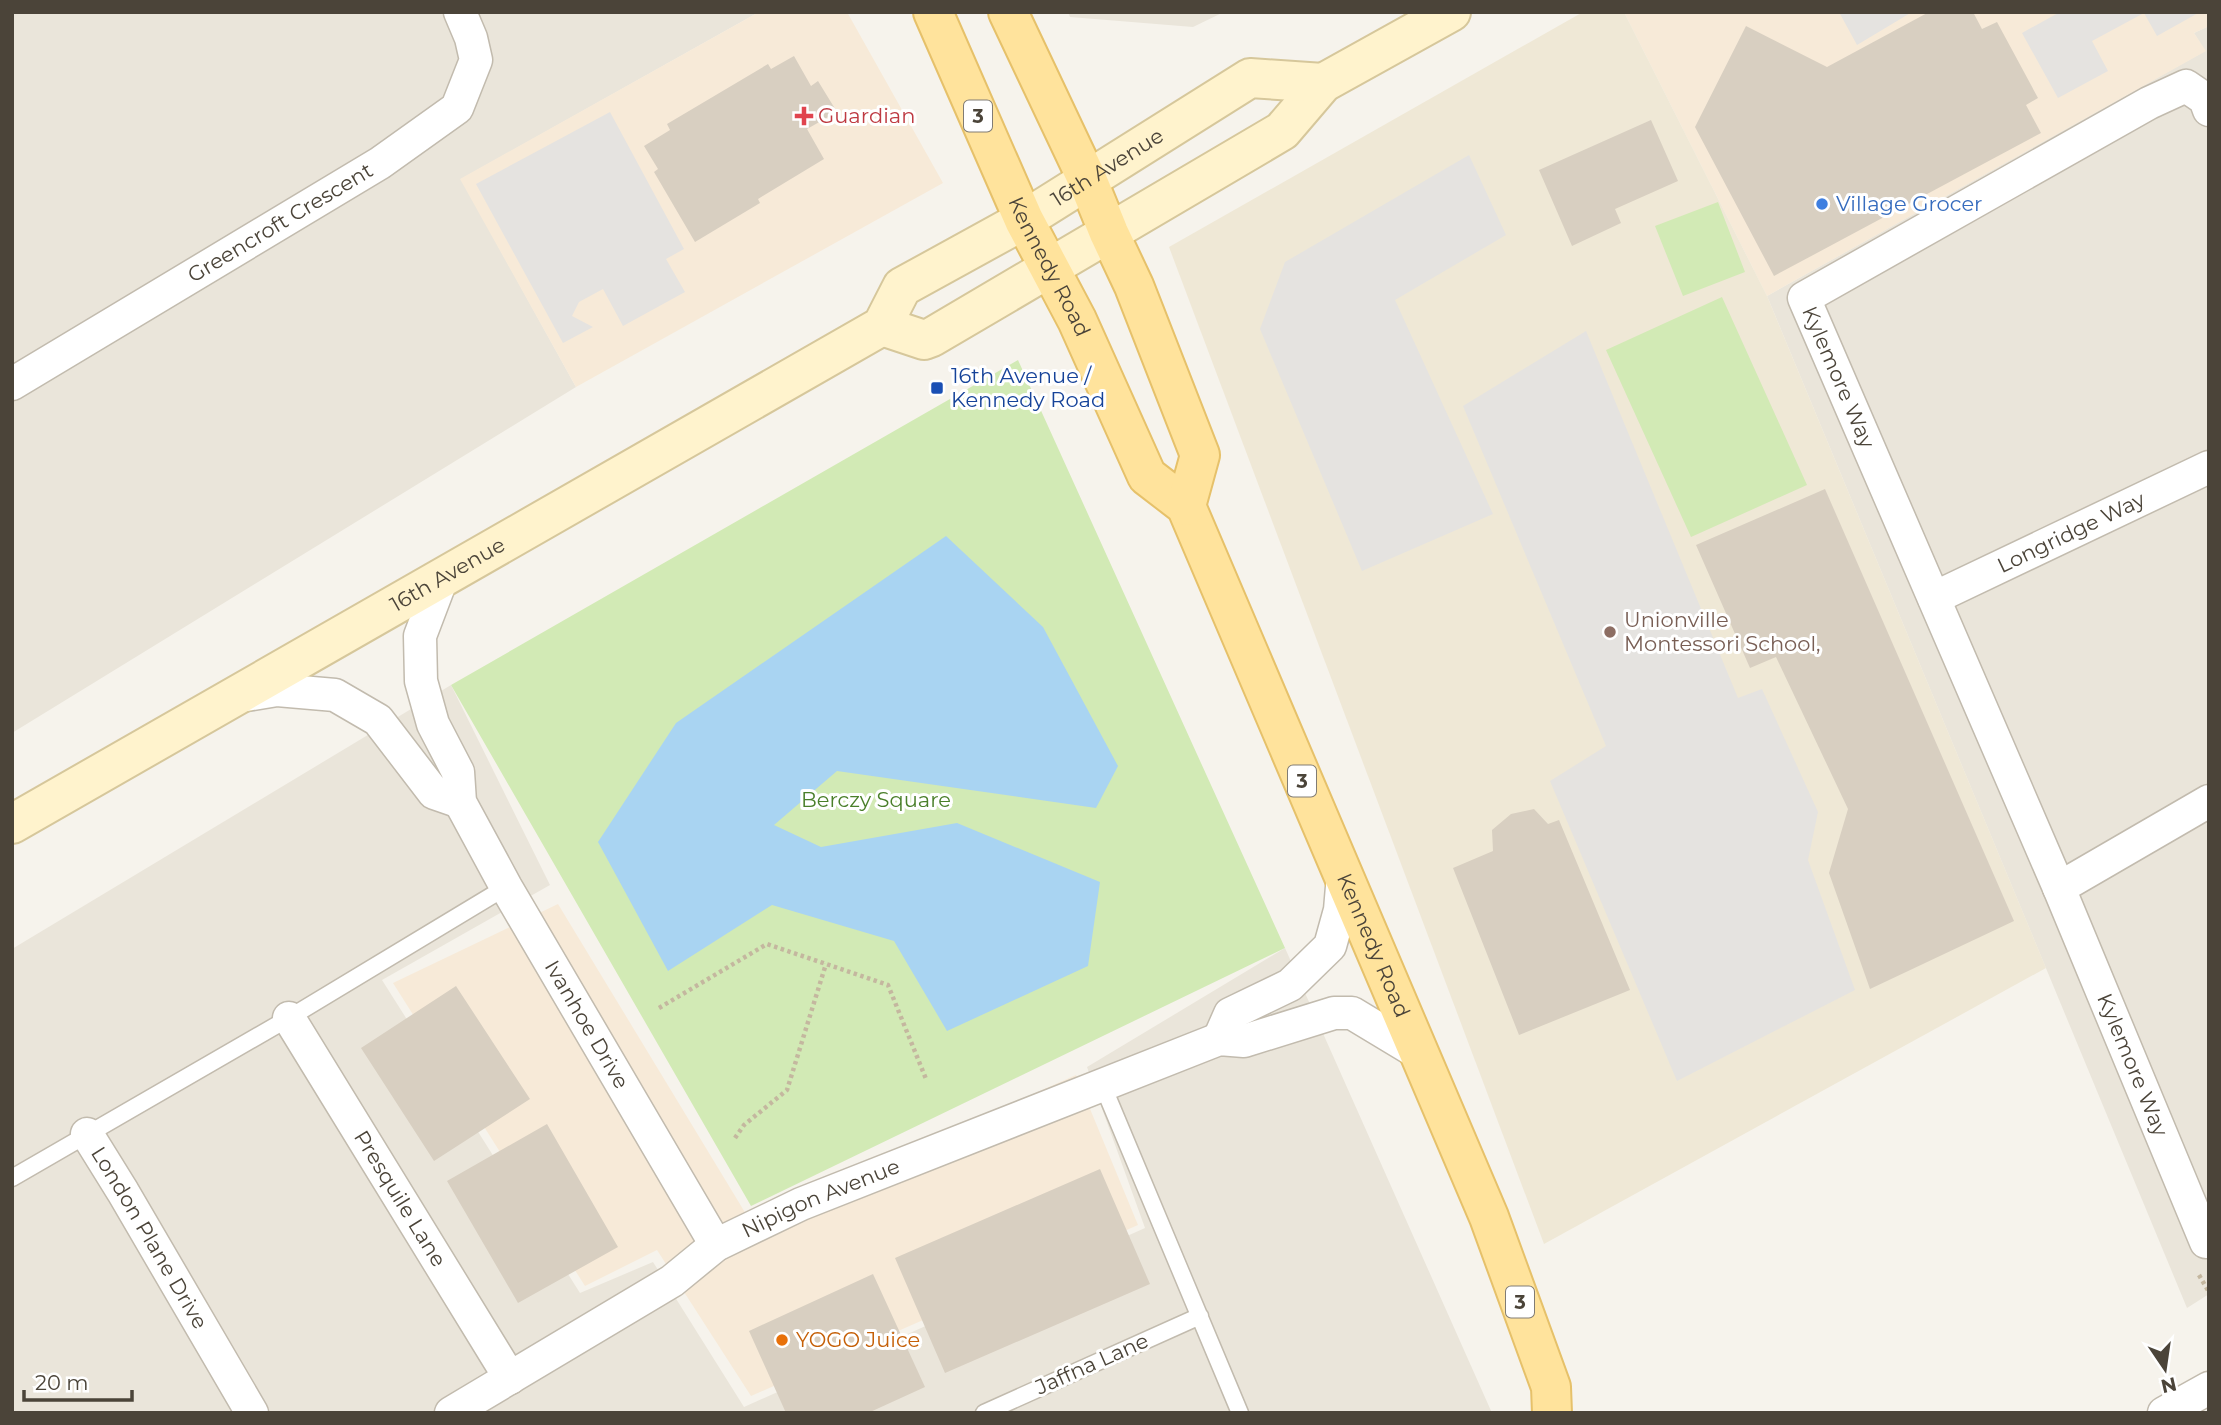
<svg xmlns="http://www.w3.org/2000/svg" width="2221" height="1425" font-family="Montserrat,sans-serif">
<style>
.residential{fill:#eae5da}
.commercial{fill:#f7ead8}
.education{fill:#efe8d6}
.green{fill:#d2eab5}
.parking{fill:#e5e3e0}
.water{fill:#a9d4f2}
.building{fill:#d8cfc1}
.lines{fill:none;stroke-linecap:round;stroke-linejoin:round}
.lane-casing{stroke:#c2bbae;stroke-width:19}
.street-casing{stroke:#c2bbae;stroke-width:35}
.secondary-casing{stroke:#d6c79b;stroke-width:42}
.primary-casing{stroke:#e6c16a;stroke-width:42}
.path{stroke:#c4b79f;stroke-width:4.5;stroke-dasharray:3.5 3.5;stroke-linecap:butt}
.lane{stroke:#fff;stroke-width:16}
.street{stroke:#fff;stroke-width:32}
.secondary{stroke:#fff3cd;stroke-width:38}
.primary{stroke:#ffe39c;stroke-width:38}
.health-dot{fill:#e0444e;stroke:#fff;stroke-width:2.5}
.shop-dot{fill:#3f7fe0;stroke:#fff;stroke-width:2.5}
.transit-dot{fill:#1a4fb4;stroke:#fff;stroke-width:2.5}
.education-dot{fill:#8d6e63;stroke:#fff;stroke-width:2.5}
.food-dot{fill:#e8710a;stroke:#fff;stroke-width:2.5}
.labels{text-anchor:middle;stroke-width:6;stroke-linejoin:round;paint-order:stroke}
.shield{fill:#fff;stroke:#817c74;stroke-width:2}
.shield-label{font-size:19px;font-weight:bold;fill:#4b4439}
.health-label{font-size:21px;fill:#be3a42;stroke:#fff;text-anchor:start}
.street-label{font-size:21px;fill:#4b4439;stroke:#fff}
.shop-label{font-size:21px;fill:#366cbe;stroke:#fff;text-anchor:start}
.transit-label{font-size:21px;fill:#164399;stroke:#fff;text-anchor:start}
.education-label{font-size:21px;fill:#785e54;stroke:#fff;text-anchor:start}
.park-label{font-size:21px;fill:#4a7f2a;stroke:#fff}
.food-label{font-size:21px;fill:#c56008;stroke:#fff;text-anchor:start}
</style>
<rect width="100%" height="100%" fill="#f6f3ec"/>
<path class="residential" d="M12 12H759L461 179 576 387 12 733Z
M1068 12H1224L1193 27 1070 17Z
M2209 26V1294L2187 1308 1767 296 2205 51 2194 33Z
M451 685 550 885 382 980 580 1293 653 1262 744 1407 1145 1228 1087 1067 1285 948 1492 1413H12V949Z"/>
<path class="commercial" d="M759 12H847L943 183 576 387 460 179Z
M1624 12H2209V26L2194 33 2206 51 1767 296Z
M558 904 749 1219 1076 1075 1138 1225 751 1396 657 1250 585 1286 393 983Z"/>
<path class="education" d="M1583 12H1624L1767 296 2046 968 1544 1244 1169 247Z"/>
<path class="green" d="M1718 202 1745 272 1683 296 1655 226Z
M1722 297 1807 485 1691 537 1606 350Z
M1018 360 1285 948 751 1206 451 685Z"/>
<path class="parking" d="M1839 12H1912L1857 45Z
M2060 12H2200L2157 36 2144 13 2092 41 2108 71 2058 98 2022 33Z
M610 112 684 249 666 259 685 292 623 326 603 289 579 302 572 316 593 327 563 343 476 184Z
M1469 155 1506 235 1395 300 1493 514 1362 571 1260 329 1285 262Z
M1586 331 1738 698 1762 689 1818 812 1808 860 1855 990 1677 1081 1550 781 1606 746 1463 406Z"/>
<path class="water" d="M946 536 1043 627 1118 766 1096 808 837 771 774 825 821 847 957 823 1100 882 1088 966 947 1031 894 941 772 905 668 971 598 842 676 723Z"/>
<path class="building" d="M1929 12H1973L1982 29 1997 22 2038 98 2026 105 2041 133 1774 276 1695 127 1746 26 1827 67Z
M794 56 811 86 818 81 837 112 807 129 824 159 758 199 760 203 695 242 654 172 658 169 644 146 670 130 667 124 768 64 771 69Z
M1651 120 1678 181 1615 209 1621 223 1572 246 1539 170Z
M1825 489 2014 921 1870 989 1829 873 1848 809 1776 657 1750 668 1696 545Z
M1534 809 1548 824 1559 820 1630 990 1519 1035 1453 868 1493 851 1492 830 1511 814Z
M456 986 530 1099 434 1161 361 1048Z
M547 1124 618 1247 518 1303 447 1181Z
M1100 1169 1150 1284 945 1373 895 1258Z
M873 1274 925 1387 868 1413H786L749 1331Z"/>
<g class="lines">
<defs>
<path id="lane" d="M1103 1086 1240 1413
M12 1178 289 1018 506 887
M984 1413 1200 1316"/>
<g id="street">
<path id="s1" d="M2209 110 2205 99 2186 86 2149 103 1804 298 2059 888 2206 1242 2209 1241"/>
<path id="s2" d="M12 384 380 163 457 108 476 60 471 38 460 12"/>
<path id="s3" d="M442 578 420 636 421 681 433 724 458 772 460 802 506 887 716 1245"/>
<path id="s4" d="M1934 598 2209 467"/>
<path d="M240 696 277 690 335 695 378 720 434 793 460 802"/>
<path d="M2059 888 2209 801"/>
<path id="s5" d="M289 1018 510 1378"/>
<path d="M1219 1039 1230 1014 1290 985 1330 946 1340 910 1343 875"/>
<path id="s6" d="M87 1134 123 1192 252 1413"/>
<path id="s7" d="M451 1413 672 1281 716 1245 801 1204 1219 1039 1244 1041 1334 1013H1352L1420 1054"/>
<path d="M2164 1413 2209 1388"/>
</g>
<g id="secondary">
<path d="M882 326 924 340 932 337 1282 131 1323 83 1451 12"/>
<path id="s8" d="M12 824 882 326 902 287 1024 220 1250 78 1323 83"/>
</g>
<g id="primary">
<path id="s9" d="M933 12 1024 220 1077 320 1147 476 1186 506 1489 1217 1551 1387 1552 1413"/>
<path d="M1008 12 1087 179 1109 233 1134 286 1200 455 1186 506"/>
</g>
</defs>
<use href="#lane" class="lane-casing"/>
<use href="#street" class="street-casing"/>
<use href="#secondary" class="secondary-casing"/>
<use href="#primary" class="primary-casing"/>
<path class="path" d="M659 1008 767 944 888 985 926 1079
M735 1138 744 1125 787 1090 826 964
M2199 1275 2209 1292"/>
<use href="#lane" class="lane"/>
<use href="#street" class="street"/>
<use href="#secondary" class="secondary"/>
<use href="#primary" class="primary"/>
</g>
<path class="health-dot" d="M800.5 105.5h7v7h7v7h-7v7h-7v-7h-7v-7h7z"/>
<circle class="shop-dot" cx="1822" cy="204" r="7"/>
<rect class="transit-dot" x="930" y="381" width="14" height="14" rx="3.5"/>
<circle class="education-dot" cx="1610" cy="632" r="7"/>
<circle class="food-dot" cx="782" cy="1340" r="7"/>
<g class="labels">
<g class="shield">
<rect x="964" y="100.5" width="28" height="31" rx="5"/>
<rect x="1288" y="765.5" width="28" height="31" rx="5"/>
<rect x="1506" y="1286.5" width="28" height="31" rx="5"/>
</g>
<g class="shield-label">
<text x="978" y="123">3</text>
<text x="1302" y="788">3</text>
<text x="1520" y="1309">3</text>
</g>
<g class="health-label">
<text x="818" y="123">Guardian</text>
</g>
<g class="street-label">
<text dy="7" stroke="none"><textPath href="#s8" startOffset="1284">16th Avenue</textPath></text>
<text dy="7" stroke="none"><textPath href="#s2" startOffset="313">Greencroft Crescent</textPath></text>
<text dy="7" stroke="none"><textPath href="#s9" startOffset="280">Kennedy Road</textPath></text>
<text dy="7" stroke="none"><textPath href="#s1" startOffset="558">Kylemore Way</textPath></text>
<text dy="7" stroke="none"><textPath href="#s4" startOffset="152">Longridge Way</textPath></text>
<text dy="7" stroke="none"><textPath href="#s8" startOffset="502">16th Avenue</textPath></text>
<text dy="7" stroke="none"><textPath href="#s9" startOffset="1038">Kennedy Road</textPath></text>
<text dy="7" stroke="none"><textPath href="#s3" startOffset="492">Ivanhoe Drive</textPath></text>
<text dy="7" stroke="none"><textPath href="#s1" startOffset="1306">Kylemore Way</textPath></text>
<text dy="7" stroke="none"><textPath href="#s5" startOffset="212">Presquile Lane</textPath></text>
<text dy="7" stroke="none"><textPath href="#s7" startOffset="429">Nipigon Avenue</textPath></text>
<text dy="7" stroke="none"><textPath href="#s6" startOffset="121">London Plane Drive</textPath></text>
<text transform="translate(1092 1364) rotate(-24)" y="7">Jaffna Lane</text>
</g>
<g class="shop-label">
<text x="1836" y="211">Village Grocer</text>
</g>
<g class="transit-label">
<text x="951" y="383">16th Avenue /<tspan x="951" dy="24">Kennedy Road</tspan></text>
</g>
<g class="education-label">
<text x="1624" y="627">Unionville<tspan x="1624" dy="24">Montessori School,</tspan></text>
</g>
<g class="park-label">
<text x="876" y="807">Berczy Square</text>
</g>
<g class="food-label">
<text x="796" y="1347">YOGO Juice</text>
</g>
</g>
<rect width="2221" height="1425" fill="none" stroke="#4b4439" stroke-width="28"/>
<g transform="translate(2165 1369) rotate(167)" stroke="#ffffff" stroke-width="5" paint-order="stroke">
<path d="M0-5L12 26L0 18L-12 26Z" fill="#4b4439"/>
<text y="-10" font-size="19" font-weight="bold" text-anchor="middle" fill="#4b4439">N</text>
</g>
<path d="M24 1390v10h108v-10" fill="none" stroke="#4b4439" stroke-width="3.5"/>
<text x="35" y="1390" font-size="21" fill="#4b4439" stroke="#ffffff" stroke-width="5" paint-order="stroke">20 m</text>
</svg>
